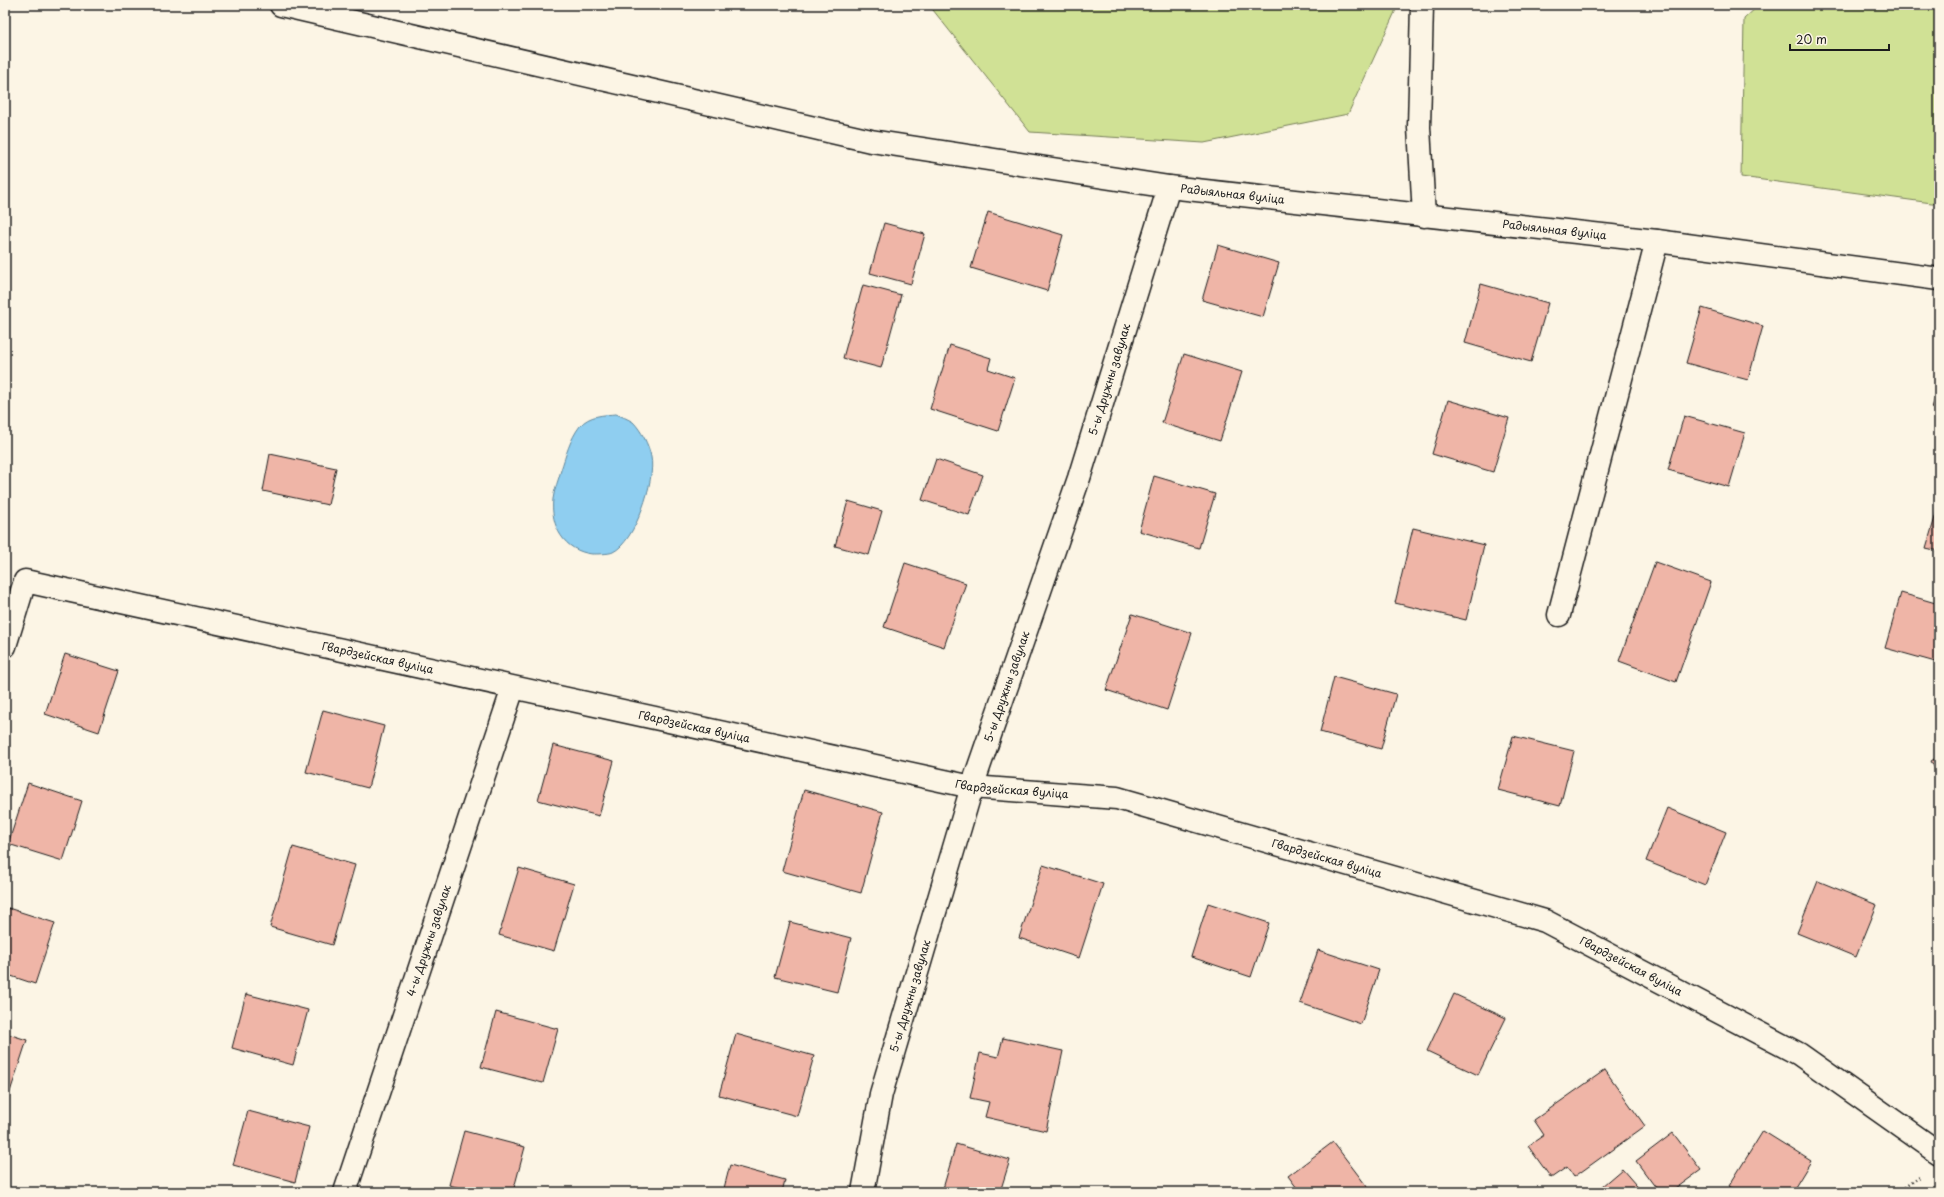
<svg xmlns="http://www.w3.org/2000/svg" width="1944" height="1197" font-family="'Playpen Sans',sans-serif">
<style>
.green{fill:#d0e195;stroke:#767e58}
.water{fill:#8fcef0;stroke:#61879b}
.building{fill:#efb5a7;stroke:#1c1c1c}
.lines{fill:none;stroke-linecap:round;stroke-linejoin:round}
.minor-casing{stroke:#1c1c1c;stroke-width:25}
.path{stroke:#1c1c1c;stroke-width:2.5;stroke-dasharray:1 3;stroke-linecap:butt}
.minor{stroke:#fcf5e5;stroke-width:22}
.labels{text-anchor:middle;stroke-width:3;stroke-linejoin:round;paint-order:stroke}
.street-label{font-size:11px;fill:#1c1c1c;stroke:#fcf5e5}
</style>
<rect width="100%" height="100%" fill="#fcf5e5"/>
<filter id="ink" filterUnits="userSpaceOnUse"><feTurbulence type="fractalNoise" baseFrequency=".025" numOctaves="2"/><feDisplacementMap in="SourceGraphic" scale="8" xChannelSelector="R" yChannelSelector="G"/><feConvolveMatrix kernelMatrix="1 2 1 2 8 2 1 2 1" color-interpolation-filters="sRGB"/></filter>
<g filter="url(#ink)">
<path class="green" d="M929 5H1396L1395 12 1348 114 1204 143 1030 132Z
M1759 5H1939V204L1741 177 1744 19Z"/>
<path class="water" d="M616 414C621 416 628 419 633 422 641 430 649 445 651 457 656 479 635 542 613 552 609 554 597 554 592 554 564 551 550 526 553 499 554 490 559 479 561 470 566 455 570 439 580 426 589 415 604 415 616 414Z"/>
<path class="building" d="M988 212 1063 235 1047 291 971 268Z
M884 223 925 234 911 284 870 273Z
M1218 245 1279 263 1263 317 1202 300Z
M1481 284 1548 303 1531 362 1465 343Z
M863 285 901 295 881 368 843 358Z
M1702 308 1763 326 1748 380 1686 363Z
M950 345 991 358 988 369 1015 378 998 431 930 409Z
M1184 354 1242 372 1220 441 1162 423Z
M1939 384V410L1932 408Z
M1448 400 1509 418 1493 472 1432 454Z
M1684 416 1745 433 1729 487 1668 470Z
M270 454 336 468 328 505 263 491Z
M936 459 983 475 969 515 922 500Z
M1154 476 1215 494 1199 548 1139 531Z
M848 501 882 511 869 555 835 546Z
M1939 504V551L1926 548Z
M1413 528 1484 545 1466 620 1395 603Z
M1655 562 1711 582 1676 682 1619 661Z
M905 563 966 583 944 647 884 627Z
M1901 593 1939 604V663L1885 648Z
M1132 614 1192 633 1167 710 1106 690Z
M65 654 119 671 99 732 45 714Z
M1334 677 1396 694 1381 749 1320 732Z
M323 710 384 726 368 788 306 772Z
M1513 736 1574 751 1560 806 1498 790Z
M553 745 614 761 599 816 538 800Z
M1939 756V776L1931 761Z
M28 783 82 801 63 861 8 844Z
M804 790 883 812 861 893 782 871Z
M1667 808 1726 832 1705 885 1646 861Z
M293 847 355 865 332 945 270 927Z
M1043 865 1103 884 1079 958 1019 938Z
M519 868 574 884 554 951 499 935Z
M1818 881 1877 905 1856 957 1797 933Z
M1208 903 1269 923 1251 977 1191 957Z
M5 907 55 923 35 984 5 974Z
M790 922 851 938 837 992 775 977Z
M1318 950 1379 970 1361 1024 1300 1003Z
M246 994 308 1010 293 1065 232 1048Z
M1454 994 1506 1018 1478 1075 1427 1051Z
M496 1012 558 1029 543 1083 481 1067Z
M5 1033 27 1040 7 1101 5 1100Z
M736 1034 814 1056 797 1116 719 1095Z
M1003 1038 1063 1051 1046 1131 985 1117 989 1102 970 1098 980 1053 998 1057Z
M1605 1070 1645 1126 1574 1177 1567 1167 1551 1178 1528 1146 1544 1135 1534 1120Z
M248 1111 309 1127 295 1182 233 1165Z
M464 1131 525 1147 513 1192H475L449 1185Z
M1763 1131 1811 1161 1792 1192H1739L1729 1186Z
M1673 1133 1701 1170 1671 1192H1659L1636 1161Z
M1333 1142 1371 1192H1300L1288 1176Z
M956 1144 1010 1160 1000 1192H942Z
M730 1165 785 1180 782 1192H723Z
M1622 1169 1642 1192H1595Z"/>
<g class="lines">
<defs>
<g id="minor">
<path id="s1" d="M281 5 871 141 1169 187 1657 241 1939 279"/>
<path d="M1422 5 1419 127 1424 216"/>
<path d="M1559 615 1657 241"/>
<path id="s2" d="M5 646 25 581 972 787 1117 798 1545 921 1799 1054 1939 1153"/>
<path id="s3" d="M345 1192 513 688"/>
<path id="s4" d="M863 1192 881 1094 972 787 1079 478 1169 187"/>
</g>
</defs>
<use href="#minor" class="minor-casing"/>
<path class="path" d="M1899 1192 1921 1176"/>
<use href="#minor" class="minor"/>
</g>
</g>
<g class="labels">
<g class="street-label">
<text dy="4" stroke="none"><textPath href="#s1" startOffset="971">Радыяльная вуліца</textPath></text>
<text dy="4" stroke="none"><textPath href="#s1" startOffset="1295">Радыяльная вуліца</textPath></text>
<text dy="4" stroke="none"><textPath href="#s4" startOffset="850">5-ы Дружны завулак</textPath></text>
<text dy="4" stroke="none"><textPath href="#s2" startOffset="429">Гвардзейская вуліца</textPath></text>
<text dy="4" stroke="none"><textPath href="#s4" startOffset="526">5-ы Дружны завулак</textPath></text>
<text dy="4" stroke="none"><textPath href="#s2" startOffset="753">Гвардзейская вуліца</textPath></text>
<text dy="4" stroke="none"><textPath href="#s2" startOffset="1077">Гвардзейская вуліца</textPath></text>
<text dy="4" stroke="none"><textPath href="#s2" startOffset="1401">Гвардзейская вуліца</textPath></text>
<text dy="4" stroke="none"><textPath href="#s3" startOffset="265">4-ы Дружны завулак</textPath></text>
<text dy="4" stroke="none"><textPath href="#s2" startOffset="1725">Гвардзейская вуліца</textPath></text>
<text dy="4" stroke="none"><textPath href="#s4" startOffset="202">5-ы Дружны завулак</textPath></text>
</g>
</g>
<rect width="1944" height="1197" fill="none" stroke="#fcf5e5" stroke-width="20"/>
<rect x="10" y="10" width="1924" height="1177" fill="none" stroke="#1c1c1c" stroke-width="1.5" filter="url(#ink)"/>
<path d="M1790 44v6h99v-6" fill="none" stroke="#1c1c1c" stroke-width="2"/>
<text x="1796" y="44" font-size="12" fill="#1c1c1c" stroke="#fcf5e5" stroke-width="3" paint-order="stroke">20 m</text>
</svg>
